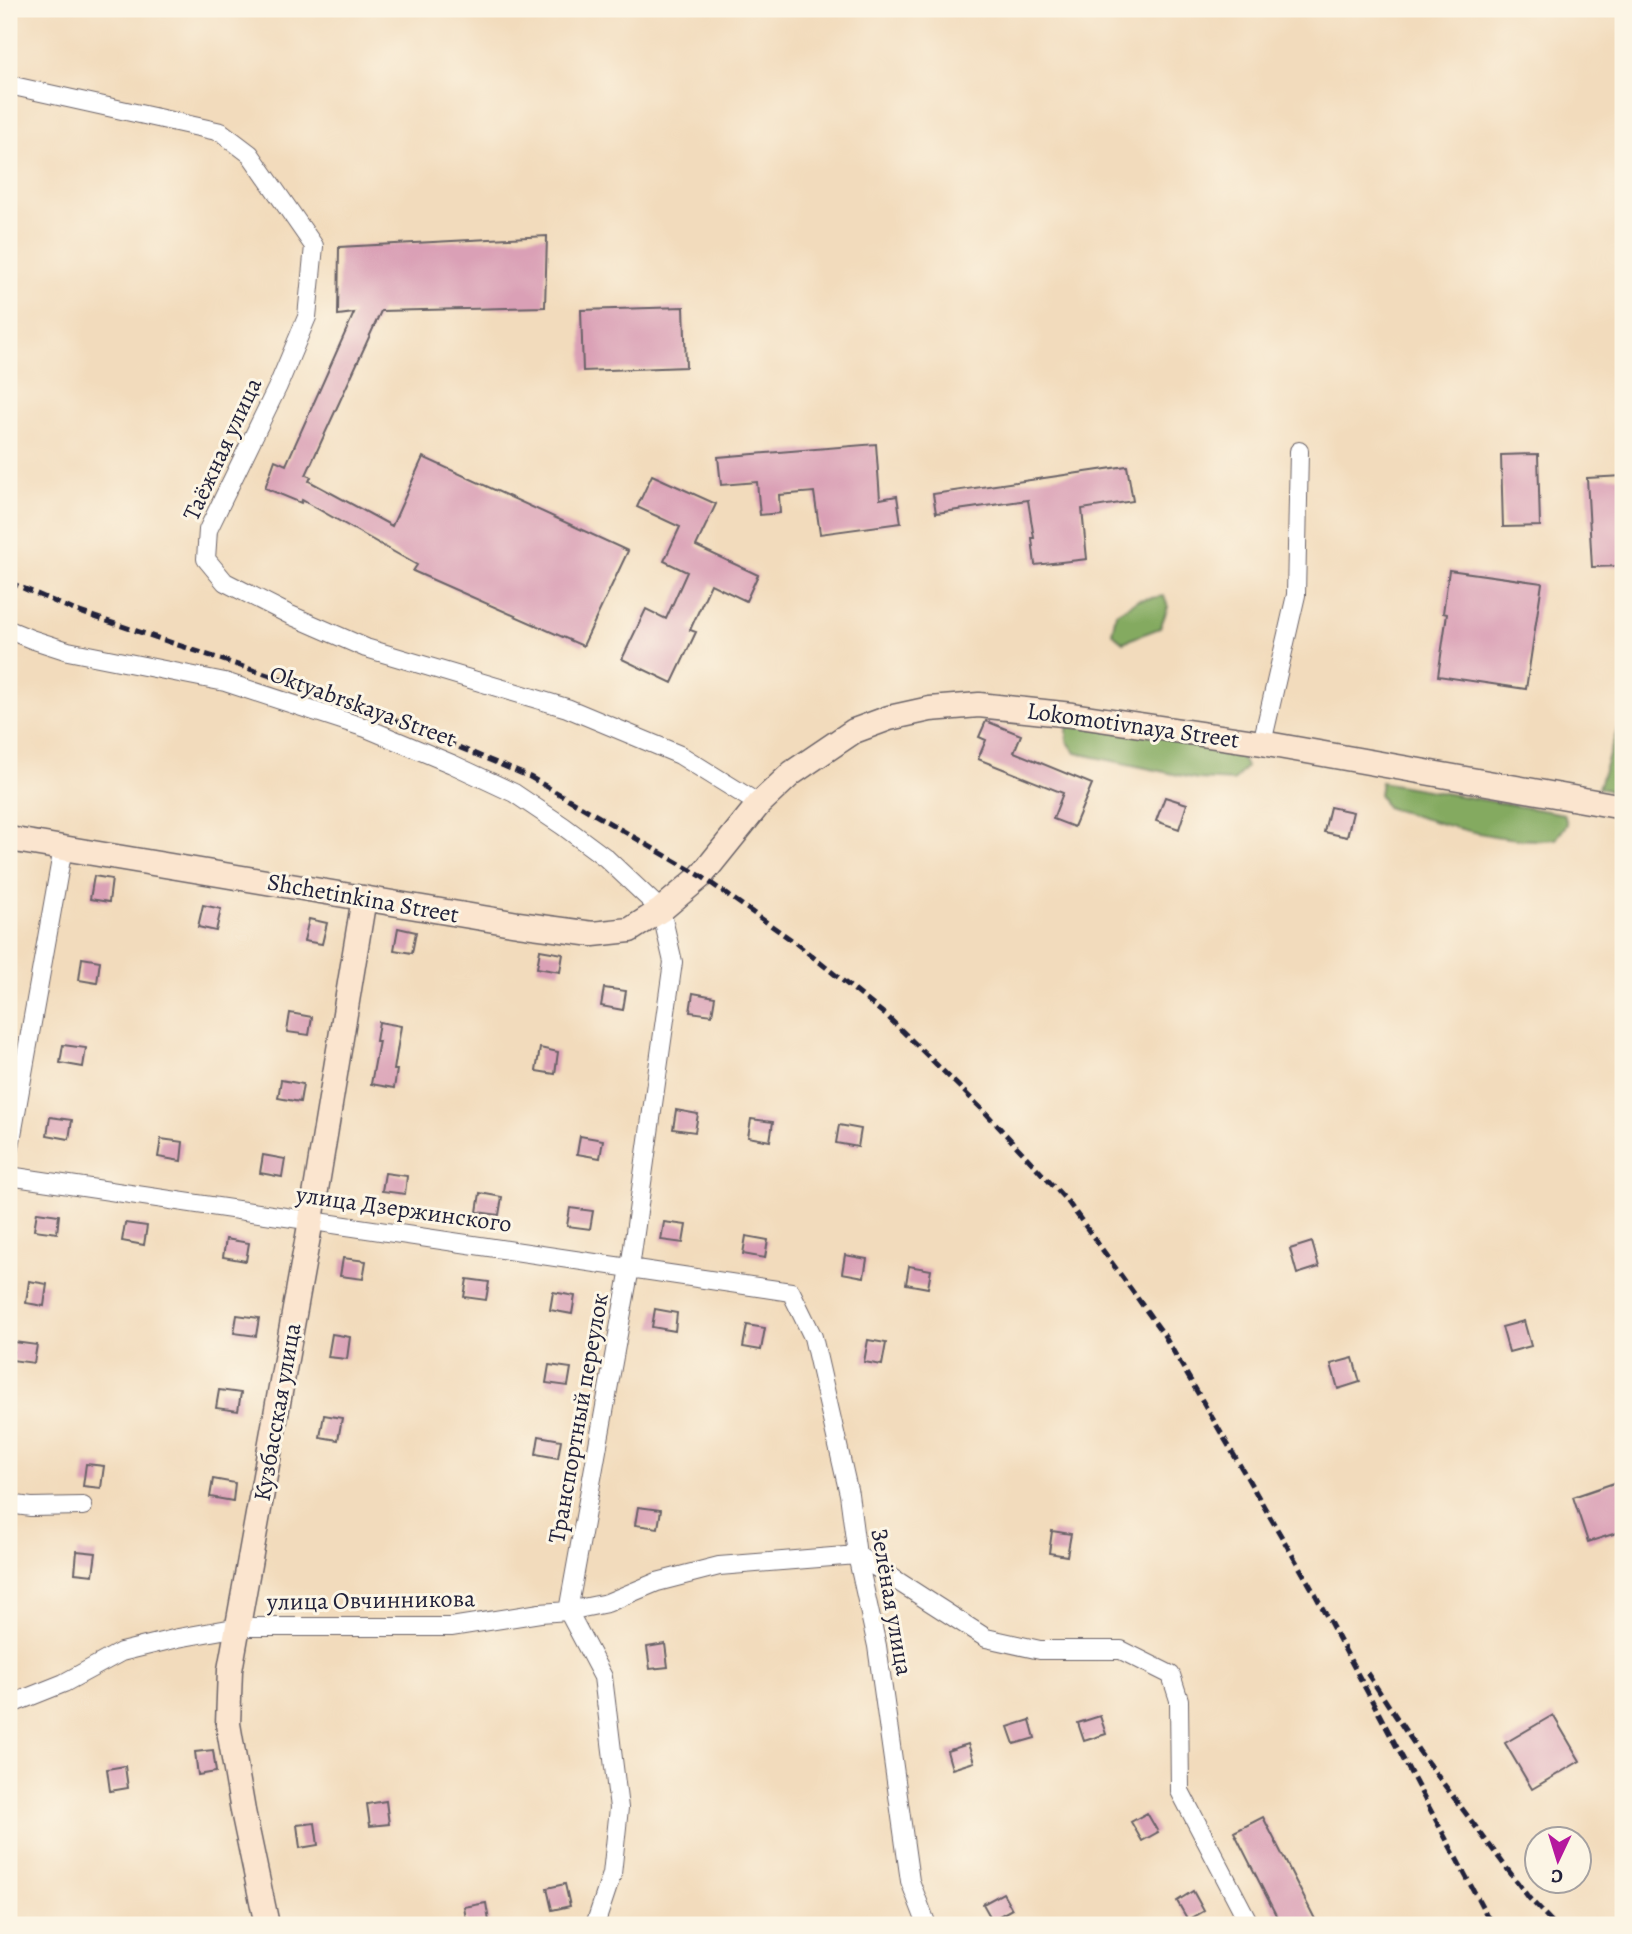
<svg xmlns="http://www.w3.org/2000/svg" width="1632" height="1934" font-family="Alegreya,serif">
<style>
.forest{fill:#84aa60;stroke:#53664e;stroke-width:2}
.building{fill:#daa0b6}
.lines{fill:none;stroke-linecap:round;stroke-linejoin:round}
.street-casing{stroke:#6b6368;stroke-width:20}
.secondary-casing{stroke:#6b6368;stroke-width:27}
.street{stroke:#fff;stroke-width:18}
.secondary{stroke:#fbe5cf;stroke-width:24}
.rail{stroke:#22223b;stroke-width:5;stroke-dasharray:10 5;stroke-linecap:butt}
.labels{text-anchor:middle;stroke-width:6;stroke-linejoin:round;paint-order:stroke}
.street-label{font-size:24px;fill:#22223b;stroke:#fcf5e5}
</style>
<rect width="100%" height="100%" fill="#fcf5e5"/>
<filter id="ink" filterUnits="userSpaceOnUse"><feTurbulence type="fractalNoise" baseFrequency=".0143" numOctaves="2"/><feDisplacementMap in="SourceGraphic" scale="14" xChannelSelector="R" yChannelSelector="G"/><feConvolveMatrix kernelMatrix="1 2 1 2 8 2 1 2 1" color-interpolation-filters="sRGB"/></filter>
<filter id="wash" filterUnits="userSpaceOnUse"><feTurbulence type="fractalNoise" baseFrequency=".00686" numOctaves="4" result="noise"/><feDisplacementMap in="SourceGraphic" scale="28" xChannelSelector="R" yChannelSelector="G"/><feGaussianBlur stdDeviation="1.57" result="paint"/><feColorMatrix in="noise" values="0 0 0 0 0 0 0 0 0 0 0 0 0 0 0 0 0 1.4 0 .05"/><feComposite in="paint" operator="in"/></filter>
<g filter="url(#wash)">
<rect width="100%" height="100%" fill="#f2dbbc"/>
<path class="forest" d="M1164 596 1168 607 1160 628 1123 642 1112 633 1116 613 1138 600Z
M1072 715 1233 739 1246 767 1234 781 1197 779 1076 753 1067 741V730Z
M1623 723V793L1598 788 1619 725Z
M1381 782 1564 814 1567 824 1556 839C1502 845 1438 823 1386 807L1379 794Z"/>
<g id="blocks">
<path class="building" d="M547 236 545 307 381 311 306 475 311 477 309 481 392 526 423 457 628 551 583 646 413 571 417 565 302 500 301 503 265 488 275 460 286 465 354 313 338 315 339 247Z
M684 307 686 367 583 371 581 310Z
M876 444 880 499 897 496 901 523 820 534 814 492 779 495 780 513 760 515 757 482 721 485 718 457Z
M1538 454 1540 526 1503 527 1501 455Z
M1127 466 1133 501 1082 509 1087 559 1035 565 1032 538H1034L1028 500 936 513 933 494Z
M652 475 716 504 696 546 758 575 746 601 711 584 690 630 696 632 672 683 622 659 646 609 666 619 687 572 664 561 680 527 637 507Z
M1623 476V566L1592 567 1587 478Z
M1449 570 1542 583 1526 689 1438 676 1447 614 1443 613Z
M986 721 1021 735 1014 752 1092 784 1074 827 1053 819 1063 793 978 759 986 740 979 737Z
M1165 797 1187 804 1179 829 1156 821Z
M1330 807 1353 812 1347 837 1324 832Z
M94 876 112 879 109 902 90 899Z
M203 905 221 909 216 931 198 927Z
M309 919 327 923 322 944 304 941Z
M398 928 416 932 412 953 394 950Z
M540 950 563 954 560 972 537 968Z
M82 958 100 961 97 983 79 980Z
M604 988 626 991 623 1010 601 1006Z
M693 993 715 997 712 1015 690 1012Z
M290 1013 312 1017 309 1035 287 1032Z
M379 1022 401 1026 394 1070H397L394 1088 371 1084 379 1041H376Z
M63 1045 86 1048 83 1067 60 1063Z
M540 1048 558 1052 555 1074 536 1071Z
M281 1080 303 1084 300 1102 278 1098Z
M676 1110 698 1114 695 1132 673 1129Z
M50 1117 72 1120 69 1139 47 1135Z
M751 1119 773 1122 770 1141 748 1137Z
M839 1125 861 1129 858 1147 836 1143Z
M580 1136 603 1140 600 1158 577 1154Z
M161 1139 183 1142 181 1161 158 1157Z
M263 1155 285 1159 282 1177 260 1173Z
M385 1173 407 1176 405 1194 382 1191Z
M480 1193 502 1197 499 1215 477 1212Z
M570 1208 593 1211 590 1229 567 1226Z
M37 1212 59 1215 57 1233 34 1230Z
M664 1222 686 1225 683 1243 661 1240Z
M125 1223 147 1226 144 1245 122 1241Z
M746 1236 768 1240 765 1258 743 1254Z
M226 1239 249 1243 246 1261 223 1257Z
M1312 1242 1319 1267 1297 1274 1290 1249Z
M845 1255 867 1259 864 1277 842 1273Z
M343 1258 366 1261 363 1279 340 1276Z
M909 1266 931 1270 928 1288 906 1284Z
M467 1279 489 1282 486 1300 464 1297Z
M29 1281 47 1284 44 1306 26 1303Z
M553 1292 575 1296 572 1314 550 1310Z
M655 1309 677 1313 675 1331 652 1327Z
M237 1315 259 1318 256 1336 234 1333Z
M1524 1321 1531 1346 1509 1352 1502 1327Z
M747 1325 765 1328 761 1350 743 1347Z
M332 1334 350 1337 347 1359 328 1357Z
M868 1340 886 1343 882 1365 864 1362Z
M14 1342 37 1345 34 1363 11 1360Z
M1353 1358 1360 1382 1338 1389 1331 1364Z
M549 1365 571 1368 568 1386 546 1383Z
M219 1390 241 1393 238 1411 216 1408Z
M324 1415 342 1418 338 1440 320 1437Z
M539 1436 561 1440 558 1458 536 1454Z
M86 1464 104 1466 101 1488 83 1486Z
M213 1479 235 1483 233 1501 210 1497Z
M1623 1480V1531L1588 1542 1573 1497Z
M638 1507 661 1510 658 1528 635 1525Z
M1052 1531 1071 1534 1067 1556 1049 1553Z
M77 1551 96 1553 93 1575 75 1573Z
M665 1644 668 1667 650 1669 647 1647Z
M1553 1715 1580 1761 1532 1789 1505 1743Z
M1100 1716 1106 1734 1084 1741 1078 1723Z
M1030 1720 1035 1738 1014 1744 1008 1727Z
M968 1744 974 1762 952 1769 947 1751Z
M213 1750 216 1772 198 1775 195 1752Z
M125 1766 128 1788 110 1791 107 1769Z
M386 1801 389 1824 370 1826 367 1804Z
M1147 1813 1158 1832 1142 1841 1131 1822Z
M1263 1817 1318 1925H1281L1234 1832Z
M315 1823 318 1845 300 1848 297 1825Z
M565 1884 570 1906 552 1910 547 1888Z
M1193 1891 1204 1911 1188 1920 1177 1901Z
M1003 1893 1012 1909 992 1920 983 1904Z
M486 1903 489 1921 467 1925 464 1907Z"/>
</g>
</g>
<g filter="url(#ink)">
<use href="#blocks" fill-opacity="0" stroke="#6b6368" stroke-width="2"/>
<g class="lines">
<defs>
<path id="street" d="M9 85 221 132 250 154 314 246 307 317 278 386 208 530 206 559 225 582 288 614 366 648 567 708 680 755 759 804
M9 630 31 639 68 651 225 682 366 728 452 764 514 793 563 826 606 858 661 910 673 962 630 1268 568 1611 603 1677 619 1808 612 1874 595 1925
M1262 743 1296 595 1299 451
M9 1152 63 848
M9 1176 791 1292 813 1337 849 1494 857 1555 877 1646 910 1881 927 1925
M9 1504 31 1507 83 1506
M9 1705 64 1683 121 1652 178 1638 239 1627H451L540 1613 568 1611 607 1603 657 1582 719 1566 857 1555 986 1638 1040 1650H1121L1171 1675 1179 1700 1180 1791 1250 1925"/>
<path id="secondary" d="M9 839 518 924 593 934 630 930 661 910 701 876 759 804 792 773 854 731 889 718 930 709 979 705 1072 715 1262 743 1623 807
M267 1925 243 1811 228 1724 230 1670 311 1220 364 898"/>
</defs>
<use href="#street" class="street-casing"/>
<use href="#secondary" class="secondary-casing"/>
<use href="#street" class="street"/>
<use href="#secondary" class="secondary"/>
<path class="rail" d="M9 582 74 610 363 707 530 777 701 876 793 941 888 1017 984 1111 1068 1202 1164 1335 1315 1594 1492 1925
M1367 1673 1419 1751 1529 1898 1555 1925"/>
</g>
</g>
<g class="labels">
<g class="street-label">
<text transform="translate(222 449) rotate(-65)" y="8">Таёжная улица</text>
<text transform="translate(363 706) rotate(20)" y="8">Oktyabrskaya Street</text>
<text transform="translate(1133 725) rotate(8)" y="8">Lokomotivnaya Street</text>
<text transform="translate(363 898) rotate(10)" y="8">Shchetinkina Street</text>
<text transform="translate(404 1209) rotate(8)" y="8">улица Дзержинского</text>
<text transform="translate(277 1412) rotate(-80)" y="8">Кузбасская улица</text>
<text transform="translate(578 1418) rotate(-80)" y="8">Транспортный переулок</text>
<text transform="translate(371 1600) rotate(-1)" y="8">улица Овчинникова</text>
<text transform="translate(892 1602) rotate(80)" y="8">Зелёная улица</text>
</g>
</g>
<rect width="1632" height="1934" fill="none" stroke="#fcf5e5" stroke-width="35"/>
<g transform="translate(1558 1860) rotate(184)"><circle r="33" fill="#fcf5e5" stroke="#a5a1a1" stroke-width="2"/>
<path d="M0-5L12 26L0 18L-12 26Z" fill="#b5179e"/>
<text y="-10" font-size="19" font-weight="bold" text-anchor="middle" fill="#22223b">С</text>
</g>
</svg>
